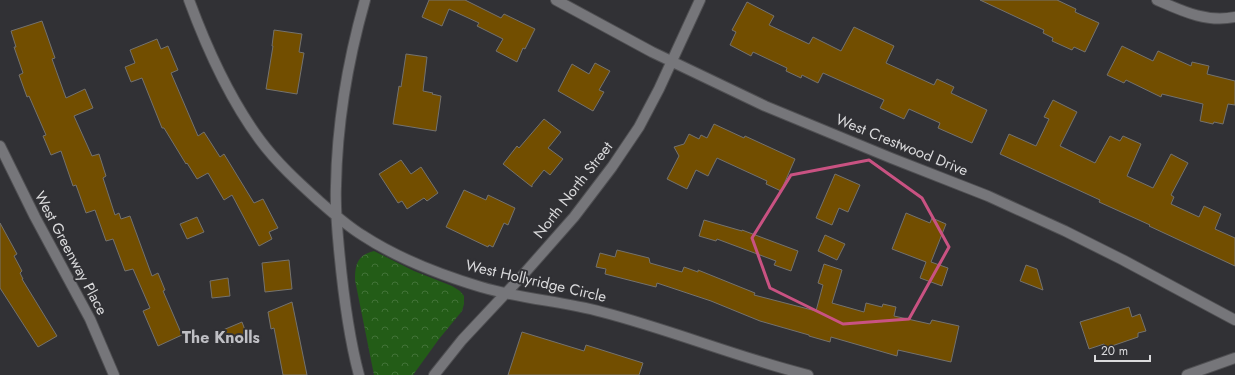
<svg xmlns="http://www.w3.org/2000/svg" width="1235" height="375" font-family="Jost,sans-serif">
<style>
.park{fill:url(#park-crowns)}
.building{fill:#724e00;stroke:#74726e}
.lines{fill:none;stroke-linecap:round;stroke-linejoin:round}
.street-casing{stroke:#4f4f52;stroke-width:12}
.street{stroke:#76767a;stroke-width:10}
.marked{fill:none;stroke:#c95282;stroke-width:3;stroke-linejoin:round}
.labels{text-anchor:middle;stroke-width:4;stroke-linejoin:round;paint-order:stroke}
.street-label{font-size:15px;fill:#dadadc;stroke:#313135}
.neighbourhood-label{font-size:16px;font-weight:bold;fill:#bfbfc4;stroke:#313135}
</style>
<defs>
<pattern id="park-crowns" width="20" height="18" patternUnits="userSpaceOnUse"><rect width="20" height="18" fill="#235c17"/><path d="M2 6a3 3 0 1 1 6 0M12 15a3 3 0 1 1 6 0" fill="none" stroke="#427338"/></pattern>
</defs>
<rect width="100%" height="100%" fill="#313135"/>
<path class="park" d="M374 251 414 271 452 286 460 291 464 296V304L462 311 439 339 413 375H374L355 280C355 265 357 255 374 251Z"/>
<path class="building" d="M429 0H465L501 18 504 14 535 29 525 49 523 48 517 62 496 51 503 39 477 26 479 23 449 9 442 26 422 17Z
M980 0H1057L1076 9 1075 12 1099 23 1085 52 1074 47 1072 50 1052 41 1053 38 1043 33 1044 30Z
M747 2 774 16 769 25 809 44 813 37 841 51 854 27 894 46 886 63 934 85 937 79 954 87 951 93 987 110 972 143 938 128 940 123 909 109 904 119 880 108 884 100 823 73 818 83 802 75 801 78 786 71 787 68 753 52 751 56 730 45 736 32 732 30Z
M42 21 55 58 52 59 66 98 85 89 93 108 74 116 92 156 99 154 106 176 103 178 115 215 119 213 121 219 130 216 152 276 158 273 165 290 163 291 182 335 158 346 143 311 150 308 133 269 125 271 113 239 106 241 95 210 86 213 76 185 73 186 61 151 51 155 43 136 46 135 29 96 27 97 19 75 23 73 14 47H16L11 31Z
M274 30 302 34 299 52 304 53 297 94 266 89 273 46H272Z
M157 39 161 49 168 46 178 70 171 73 198 136 204 132 220 157 224 154 254 203 263 199 278 228 269 232 272 239 259 246 232 195 224 200 208 173 197 179 187 163 186 164 164 128H162L142 78 131 82 125 67 135 63 130 50Z
M1122 46 1153 61 1158 51 1191 66 1192 62 1209 66 1207 74 1235 81V105L1228 104 1223 124 1214 122 1213 124 1200 121 1203 104 1162 94 1161 97 1126 80 1124 83 1107 75Z
M406 54 427 57 423 91 433 93 432 94 441 96 436 131 393 124 399 86 401 87Z
M595 63 610 71 599 90 604 92 593 111 558 91 572 64 589 74Z
M1053 100 1077 112 1060 146 1095 163 1110 136 1120 141 1123 136 1141 144 1127 176 1153 188 1171 154 1188 163 1171 195 1174 197 1171 204 1199 217 1204 206 1221 214 1215 229 1235 238V266L1149 226 1150 225 1099 202 1100 200 1000 154 1009 134 1036 146 1049 119 1044 117Z
M544 119 561 132 548 148 563 159 550 175 544 170 532 185V187L503 164 517 146 519 148Z
M714 124 744 138 745 136 795 159 781 191 766 184 767 181 717 158 708 176 696 170 687 189 667 179 679 156 674 147 684 144 689 134 699 139 701 135 707 138Z
M401 160 411 174 421 167 438 193 427 201 424 198 407 209 402 201 398 203 379 174Z
M835 174 860 185 848 212 839 208 832 225 816 218Z
M464 190 486 200 488 195 515 208 508 225 504 223 493 247 489 245 488 247 446 227Z
M906 213 930 223 932 218 946 224 931 262 948 268 942 286 920 278 926 262 892 249Z
M197 217 204 232 187 239 180 224Z
M704 220 742 231V230L798 251 791 271 774 265 776 261 717 239 716 241 699 236Z
M0 223 17 254 14 256 22 271 20 273 23 279H22L57 336 38 347 0 288Z
M825 235 845 244 837 260 818 251Z
M617 250 649 258 650 263 682 272 684 267 698 272V270L755 293 754 295 816 311 823 285 818 283 824 264 842 270 832 303 864 312 866 303 882 307 883 304 896 307 894 316 930 324 932 320 959 326 951 362 898 350 897 356 831 337 830 342 809 336V335L760 321 711 301 657 283 656 287 605 274 606 269 596 267 600 253 615 257Z
M289 260 292 289 265 292 262 263Z
M1026 265 1037 269 1043 290 1020 281Z
M228 278 230 296 212 298 210 281Z
M292 302 307 375H283L274 328 271 329 268 312Z
M1129 307 1132 317 1140 314 1146 331 1138 333V337L1106 348 1104 344 1089 349 1080 322Z
M242 322 248 338 230 345 223 330Z
M522 332 584 351 586 345 643 363 639 375H508Z"/>
<g class="lines">
<defs>
<path id="street" d="M189 0C207 49 229 98 260 140 277 163 298 182 319 201 333 213 346 225 362 235 397 258 441 275 481 287 521 299 562 301 602 312 672 330 739 358 808 375
M556 0 652 52 765 106 891 158 988 196 1065 231 1123 260 1235 320
M1157 0C1182 11 1207 23 1235 17
M0 146 35 217 90 319 114 375
M359 375C348 334 343 292 339 249 337 228 335 207 336 186 337 123 348 60 365 0
M434 375 462 340 522 276 574 217 612 167 639 127 659 89 700 0
M1187 375 1235 358"/>
</defs>
<use href="#street" class="street-casing"/>
<use href="#street" class="street"/>
</g>
<path class="marked" d="M869 160 922 198 949 247 909 319 843 324 770 288 752 238 791 175Z"/>
<g class="labels">
<g class="street-label">
<text transform="translate(902 145) rotate(22)" y="5">West Crestwood Drive</text>
<text transform="translate(573 190) rotate(-52)" y="5">North North Street</text>
<text transform="translate(71 253) rotate(62)" y="5">West Greenway Place</text>
<text transform="translate(536 281) rotate(13)" y="5">West Hollyridge Circle</text>
</g>
<g class="neighbourhood-label">
<text x="221" y="343">The Knolls</text>
</g>
</g>
<path d="M1095 355v6h55v-6" fill="none" stroke="#dadadc" stroke-width="2"/>
<text x="1101" y="355" font-size="12" fill="#dadadc" stroke="#313135" stroke-width="3" paint-order="stroke">20 m</text>
</svg>
